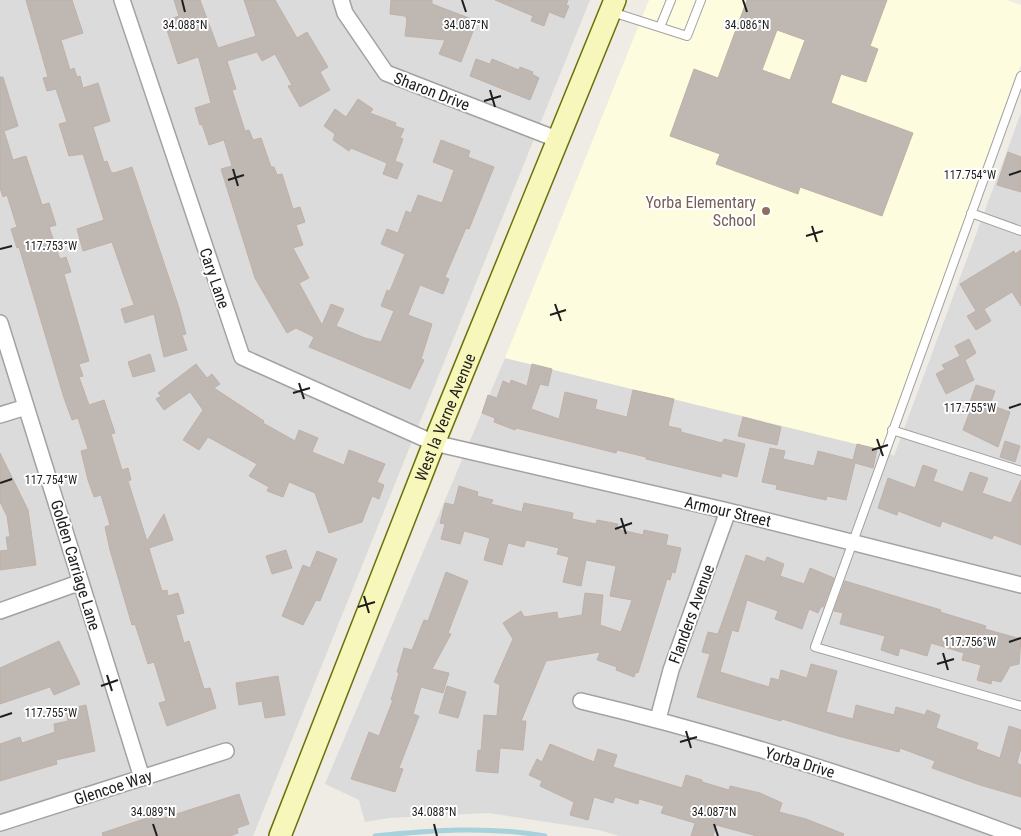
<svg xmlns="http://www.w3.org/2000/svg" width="1021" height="836" font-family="'Roboto Condensed',sans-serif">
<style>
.residential{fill:#dcdbdb}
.education{fill:#fefcdf}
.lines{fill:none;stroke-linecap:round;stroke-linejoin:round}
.stream{stroke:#a7d1db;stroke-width:5}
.building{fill:#bfb7b1;stroke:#c0b1a8;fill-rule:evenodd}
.service-casing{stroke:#a2a2a2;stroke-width:10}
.minor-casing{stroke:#a2a2a2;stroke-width:18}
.secondary-casing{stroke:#6b7109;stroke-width:24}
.service{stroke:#fff;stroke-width:8}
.minor{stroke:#fff;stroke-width:15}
.secondary{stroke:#f7f7bb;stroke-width:21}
.ticks{fill:none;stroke:#1e1e1e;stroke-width:2}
.education-dot{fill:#8d6e63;stroke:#fff;stroke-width:2}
.labels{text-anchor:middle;stroke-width:4;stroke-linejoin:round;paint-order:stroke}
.street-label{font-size:16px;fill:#1e1e1e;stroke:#fff}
.education-label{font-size:16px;fill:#785e54;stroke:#fff;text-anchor:end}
.ticks-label{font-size:12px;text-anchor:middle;fill:#1e1e1e;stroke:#fff;stroke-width:4;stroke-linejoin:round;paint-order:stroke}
</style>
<rect width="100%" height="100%" fill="#efebe5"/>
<path class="residential" d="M0 0H590L253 836H0Z
M1021 113V836H619L599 830 489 813 389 818 365 822 359 800 325 784 505 358 881 450 894 456Z"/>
<path class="education" d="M649 0H1007L1021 5V64L881 450 505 358Z"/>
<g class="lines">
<path class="stream" d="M375 836C432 830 488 826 545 836"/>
</g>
<path class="building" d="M26 0H72L83 33 61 40 70 70 74 68 77 77 80 76 83 88 98 83 110 121 93 127 104 162 107 161 111 172 114 173 132 167 179 308 186 334 182 335 187 350 164 357 154 314 125 323 121 309 134 305 112 242 83 251 77 229 104 220 83 154 69 156 59 124 67 122 56 89 47 91 43 78 48 77Z
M174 0H200L218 48 256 36 244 0H275L297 38 307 32 328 67 320 72 330 90 300 107 288 86 292 85 275 54 262 61 257 52 227 61 236 89 232 90 245 131 249 130 253 140 261 138 271 167H274L277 175 282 174 293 209 300 207 305 222 296 225 303 245 293 248 309 278 299 283 322 325 331 304 344 309 336 326 365 338 381 342 394 311 381 306 387 290 390 291 405 254 381 244 387 229 398 233 406 211 411 213 418 195 442 203 454 170 433 162 441 140 470 151 468 157 494 167 469 229 466 228 445 277 449 279 443 294 420 285 408 315 432 324 421 359 424 360 410 389 309 347 314 337 296 328 287 333 255 278 221 169 232 166 224 140 209 145 202 124 200 125 195 108 211 103 199 59 198 57 178 64 164 21 179 16Z
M391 0H432V4L477 21 461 62 439 54 445 40 405 36 407 19 405 16 390 14Z
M495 0H568L566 5 569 6 564 18 549 12 544 26 531 21 533 16Z
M747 0H887L870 46 878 49 866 82 841 74 831 103 913 133 882 216 800 187 798 194 716 164 720 154 670 136 694 69 718 78ZM777 30 805 40 790 80 762 70Z
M476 59 490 64 492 59 519 70 520 67 533 72 532 74 539 78 530 100 470 76Z
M0 77H3L18 126 4 131 13 160 26 156 42 205 49 203 56 225 49 227 60 259 66 257 71 272 64 274 89 361 79 364 83 376 79 377 89 405 104 400 115 433 111 434 122 470 128 468 131 480 128 481 147 541 164 514 173 540 149 548 150 552 162 591 167 590 168 596 178 593 184 613 176 615 184 643 189 641 204 689 210 688 216 708 167 726 159 703 166 701 154 662 148 664 135 624 132 625 110 550 105 527 110 525 101 495 94 497 88 480 81 451 88 449 78 418 72 420 64 398 19 247 17 248 11 229 17 227 7 195 3 197 0 188Z
M358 99 373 109 370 113 396 123 395 126 404 129 400 138 403 139 395 161 403 164 397 179 383 174 387 163 351 148 349 151 333 140 335 134 324 126 335 109 346 117Z
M1008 152 1021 157V192L997 185Z
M1021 250V306L1012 292 984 309 991 321 976 330 967 316 976 311 960 284 1014 251 1015 254Z
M969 339 976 353 965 360 974 380 946 394 936 374 945 369 942 365 960 356 955 346Z
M150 354 155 371 133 377 128 362Z
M196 364 207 378 212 374 220 384 214 388 264 421 263 423 295 441 299 430 318 438 312 452 344 465 349 450 385 464 377 482 384 485 379 499 372 496 362 522 329 533 315 493 289 482 283 497 267 491 269 487 249 476 257 464 208 437 199 450 183 440 203 410 190 392 164 410 156 399 161 396 158 393Z
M532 364 552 369 548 386 540 384 531 409 559 419 565 392 597 400 595 409 627 417 633 390 674 399 668 426 681 429V432L722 443 724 439 745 444 737 477 722 473 721 477 646 459V457L617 450 616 453 516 428 515 430 494 422 495 418 482 413 488 395 497 398 503 381 510 384 511 380 527 386Z
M976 385 995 391 990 405 1010 412 998 447 963 430 973 403 970 402Z
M743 417 781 427 777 445 738 436Z
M1005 441 1020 446 1015 462 1000 457Z
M857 444 877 449 873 468 855 463 846 500 827 496 826 500 776 489 777 485 762 482 770 448 785 451 783 459 814 466 818 451 853 460Z
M0 453 28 510 36 565 0 570V551L8 550 6 537H10L7 516 0 502Z
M923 465 937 470 933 481 963 492 970 472 988 478 982 493 1011 503 1021 480V545L994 535 992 539 942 521 940 527 898 511 897 515 878 508 888 478 915 488Z
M459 486 478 492 477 496 493 500 491 504 522 512 524 503 573 513 572 519 596 524 597 520 618 524 617 529 643 535 644 530 668 535 666 545 681 548 675 573 672 572 670 580 667 579 638 673 636 672 634 677 616 670 617 667 597 660 600 652 546 661 521 721H526L523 750 500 748 498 773 476 771 478 750 481 751 484 715 497 716 500 685 494 682 513 639 503 623 521 611 524 617 557 612 558 619 582 615 585 593 603 595 600 625 621 632 632 600 610 596 616 566 586 560 581 586 563 582 569 557 557 554 559 548 526 540 524 547 508 543 502 565 484 560 490 538 464 531 460 544 441 539 445 524 440 523 445 503 454 505Z
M286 550 292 568 272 574 266 556Z
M317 551 337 559 320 601 316 600 303 625 282 616 303 565 310 568Z
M746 555 765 562 767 557 784 564 780 576 804 584 810 568 834 578 823 607H821L818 613 809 609 802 629 775 619 778 611 747 600 738 632 732 630 720 672 769 687 771 678 779 680 781 670 807 678 811 664 837 671 826 712 853 719 856 705 894 715 896 707 925 715 927 710 940 715 936 728 978 743 976 749 1000 758 1009 726 1021 730V748L1017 763 1021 765V797L980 785 932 768 935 761 900 748 899 752 838 736 782 719 781 721 697 697 710 654 702 652 708 632 718 634Z
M446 572 468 581 448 633 451 634 432 669 449 673 443 693 421 687 413 714 419 716 399 768 403 769 395 792 351 779 369 732 379 736 393 700H391L399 673 397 672 404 648 412 650 424 620 428 621Z
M845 581 941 610 940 612 986 626 985 629 1021 639 1019 664 1010 666 1001 682 992 680 991 684 977 680 981 665 962 660 964 653 931 643 927 656 900 648 898 656 881 650 885 636 840 624 843 613 834 611Z
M59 641 80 684 54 695 50 687 0 704V668Z
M278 676 285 715 265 718 262 701 239 705 236 683Z
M447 686 466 692 458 718 439 713Z
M86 705 95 751 56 760 57 764 0 781V744L20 737 22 743 55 732 54 724 68 721 66 709Z
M550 744 594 762 598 749 617 755 613 767 682 788 686 775 702 780V782L729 790 730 786 760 793 782 803 779 812 806 819 844 834 843 836H757L716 825 713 836H691L695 823 661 813 664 806 639 799 638 804 615 797 613 803 594 797 588 820 570 815 574 802 540 786 542 781 529 775 537 759 542 762Z
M239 794 249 824 237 828 238 833 230 836H103L102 833 159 814 161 819Z"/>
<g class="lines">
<defs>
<path id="service" d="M612 12 687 36 701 0
M660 27 671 0
M1021 76 815 647 1021 706
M971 213 1021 231
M892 430 1021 471"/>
<path id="minor" d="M122 0 242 357 434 443 728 511 1021 585
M341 0 345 13 386 73 559 140
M0 323 142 778
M0 415 26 407
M0 611 81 582
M581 701C729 736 874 783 1016 836
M658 719 671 670 728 511
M0 823 226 751"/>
<g id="secondary">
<path id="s1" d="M280 836 434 443 615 0"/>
</g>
</defs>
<use href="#service" class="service-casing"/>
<use href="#minor" class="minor-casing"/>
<use href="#secondary" class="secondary-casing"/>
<use href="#service" class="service"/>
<use href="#minor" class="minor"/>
<use href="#secondary" class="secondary"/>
</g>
<path class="ticks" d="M182 0 185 12M462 0 466 12M743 0 747 12M490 90 495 107M484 101 501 96M233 169 238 186M1009 175 1021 171M228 180 244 175M812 226 817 242M806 236 823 231M0 249 12 246M555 304 561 321M550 315 566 310M299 383 304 399M293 393 310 388M1009 408 1021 404M877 439 883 456M872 450 888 445M0 483 12 479M621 518 626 534M615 529 632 523M364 596 369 613M358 607 375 602M1009 642 1021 638M943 653 948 670M937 664 954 659M107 675 112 691M101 686 118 680M0 717 12 713M686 731 691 748M680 742 697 737M153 824 157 836M434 824 437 836M714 824 718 836"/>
<circle class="education-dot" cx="766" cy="211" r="5"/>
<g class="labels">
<g class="street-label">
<text transform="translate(432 91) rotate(21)" y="6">Sharon Drive</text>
<text transform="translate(215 278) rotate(71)" y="6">Cary Lane</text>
<text dy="6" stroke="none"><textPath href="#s1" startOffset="450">West la Verne Avenue</textPath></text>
<text transform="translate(728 511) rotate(13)" y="6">Armour Street</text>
<text transform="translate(76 565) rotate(73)" y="6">Golden Carriage Lane</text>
<text transform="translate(691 614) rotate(-70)" y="6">Flanders Avenue</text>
<text transform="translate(800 762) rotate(17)" y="6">Yorba Drive</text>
<text transform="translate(113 787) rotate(-18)" y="6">Glencoe Way</text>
</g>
<g class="education-label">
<text x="756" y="208">Yorba Elementary<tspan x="756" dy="18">School</tspan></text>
</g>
</g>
<g class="ticks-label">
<text x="185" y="29">34.088°N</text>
<text x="466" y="29">34.087°N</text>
<text x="747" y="29">34.086°N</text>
<text x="970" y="179">117.754°W</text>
<text x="51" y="250">117.753°W</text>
<text x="970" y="412">117.755°W</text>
<text x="51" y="484">117.754°W</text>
<text x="970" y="646">117.756°W</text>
<text x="51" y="717">117.755°W</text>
<text x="153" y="816">34.089°N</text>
<text x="434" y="816">34.088°N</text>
<text x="714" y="816">34.087°N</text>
</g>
</svg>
